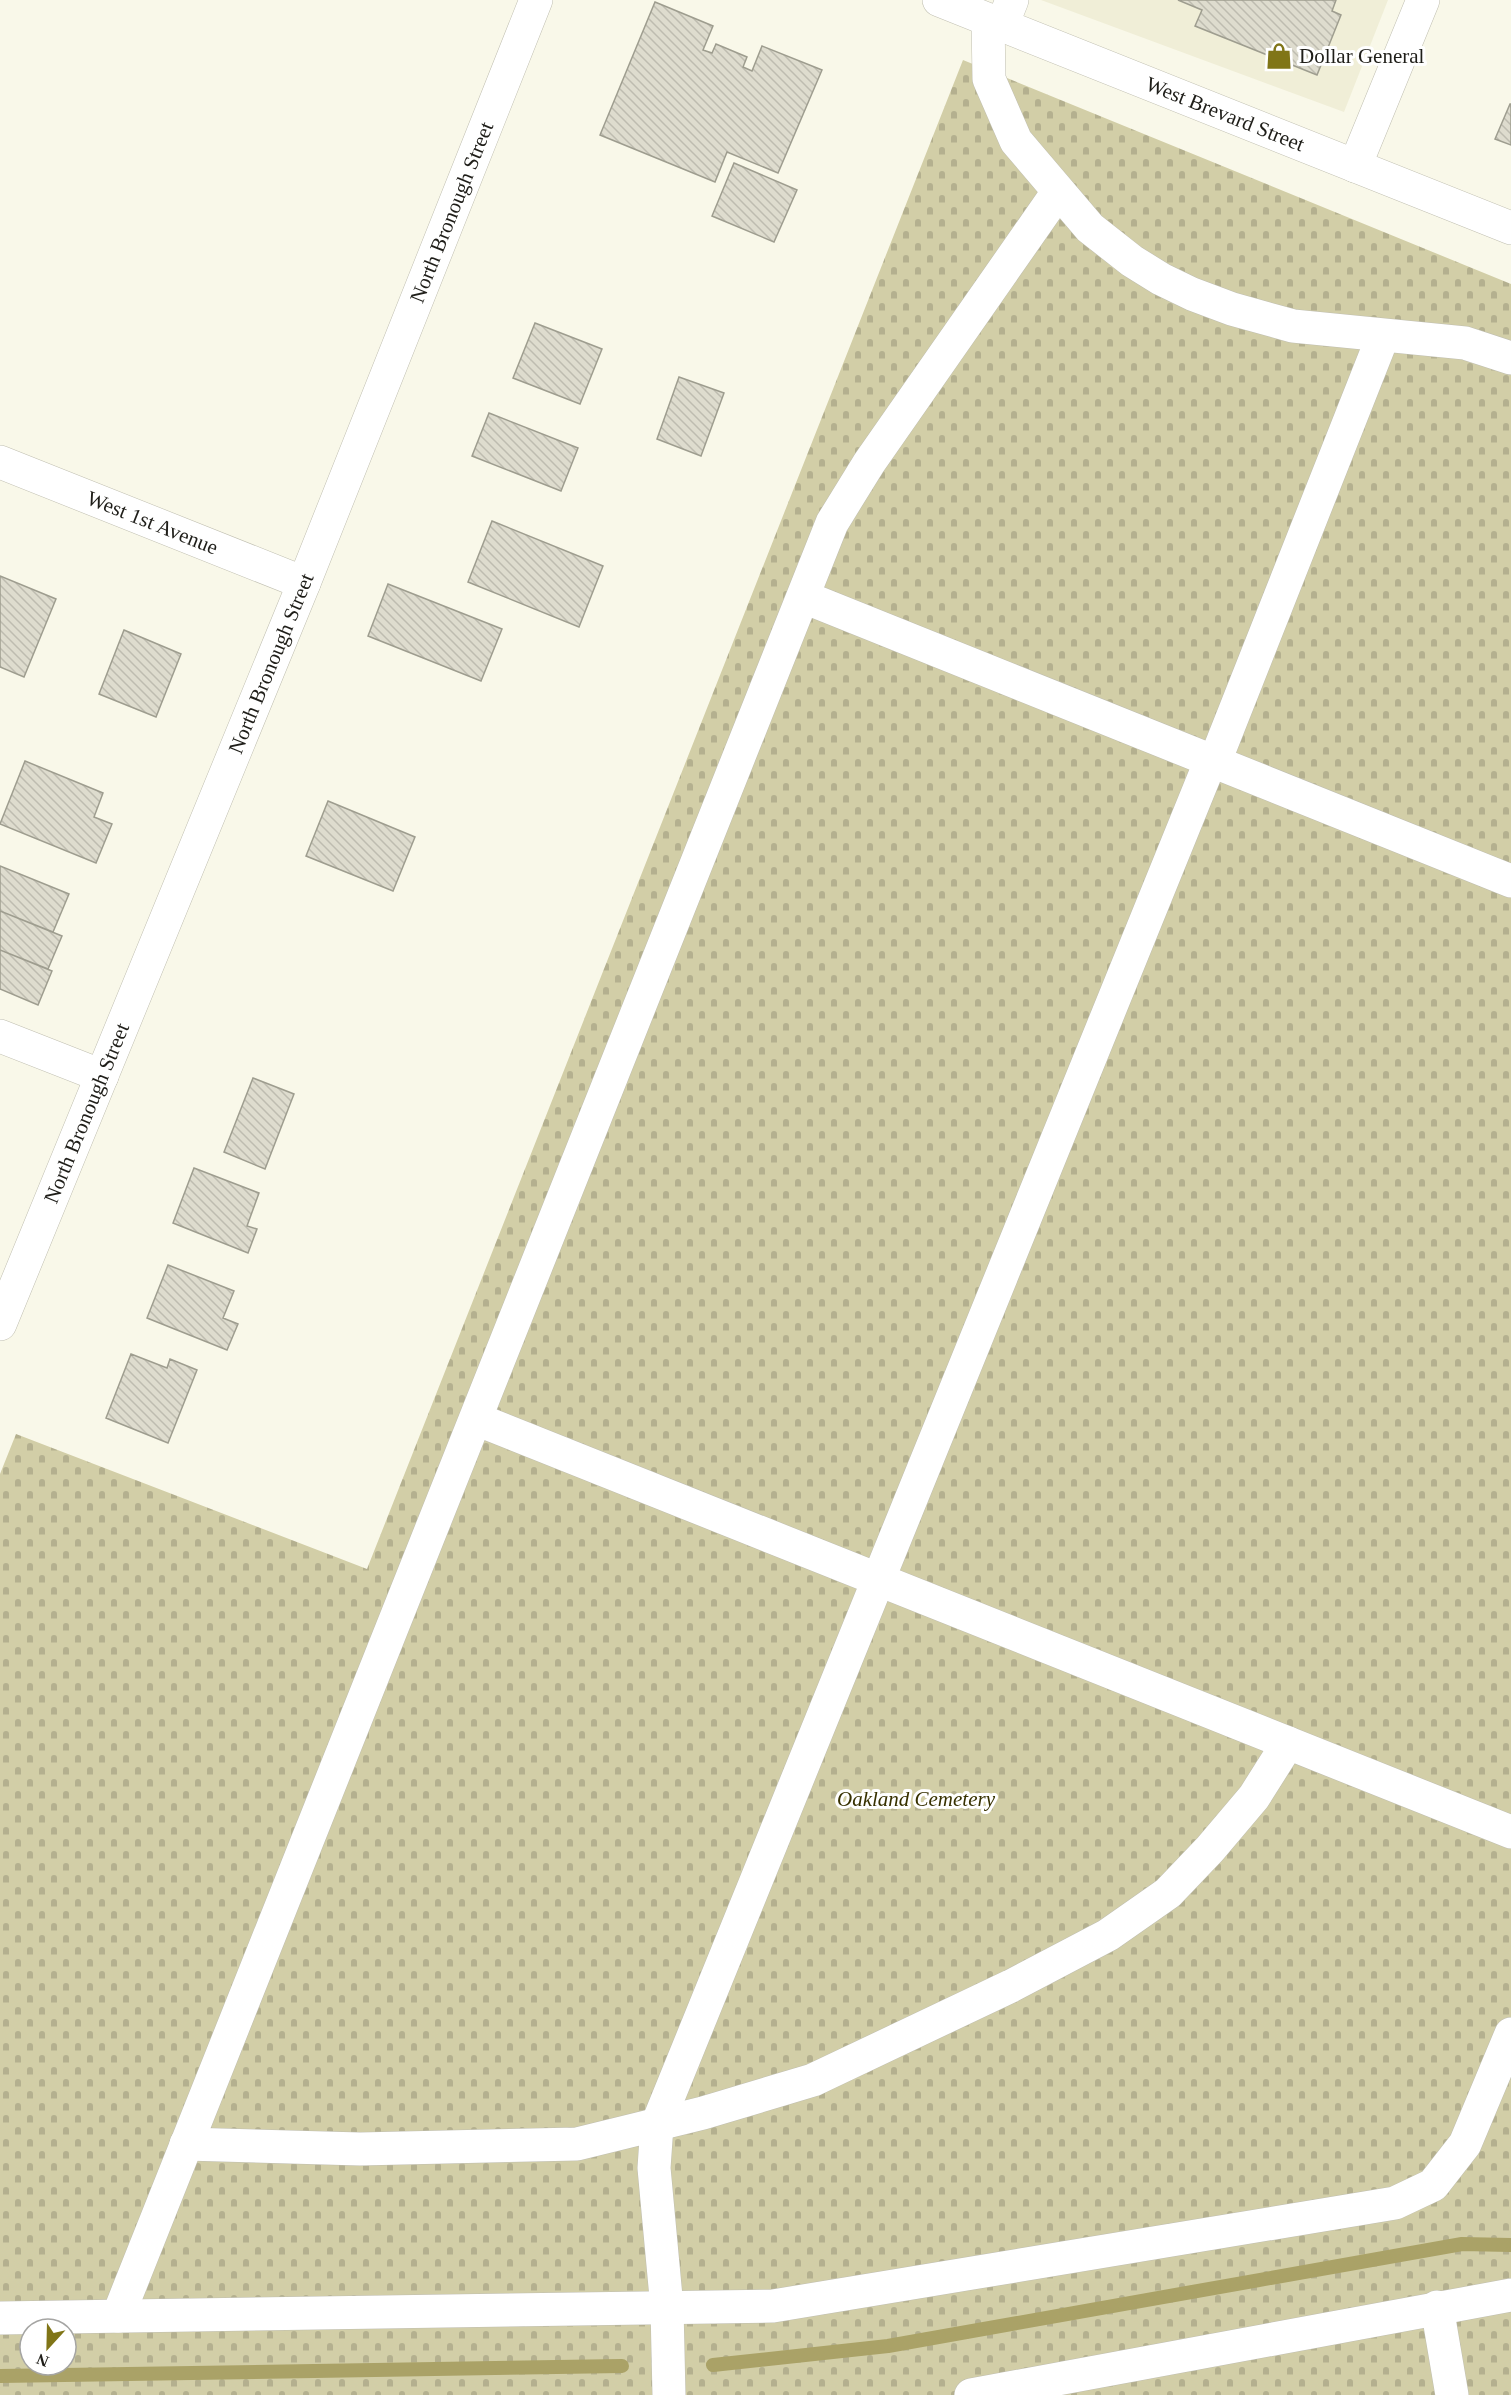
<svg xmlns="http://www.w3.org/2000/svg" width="1511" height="2395" font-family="Georgia,serif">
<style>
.built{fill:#f0eed7}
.cemetery{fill:url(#cemetery-stones);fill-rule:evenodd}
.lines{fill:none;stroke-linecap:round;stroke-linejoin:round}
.stream{stroke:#aaa267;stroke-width:14}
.building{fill:url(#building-back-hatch);stroke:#9e9d8f;stroke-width:1.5}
.minor-casing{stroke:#c0bfb1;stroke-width:34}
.major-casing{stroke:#c0bfb1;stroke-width:34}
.minor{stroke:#fff;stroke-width:33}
.major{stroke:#fff;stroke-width:33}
.labels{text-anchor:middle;stroke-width:6;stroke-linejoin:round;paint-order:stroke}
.poi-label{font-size:21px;fill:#1f1e19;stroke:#fff;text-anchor:start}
.street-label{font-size:21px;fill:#1f1e19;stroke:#fff}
.park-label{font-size:21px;font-style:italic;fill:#373100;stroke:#fff}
</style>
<defs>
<pattern id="cemetery-stones" width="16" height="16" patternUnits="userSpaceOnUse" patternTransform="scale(1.5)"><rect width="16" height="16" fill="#d2cea7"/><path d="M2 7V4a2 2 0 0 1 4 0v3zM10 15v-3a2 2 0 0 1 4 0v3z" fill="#b4b08f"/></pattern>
<pattern id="building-back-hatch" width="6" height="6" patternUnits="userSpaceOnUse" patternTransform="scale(1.5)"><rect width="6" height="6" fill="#dedcce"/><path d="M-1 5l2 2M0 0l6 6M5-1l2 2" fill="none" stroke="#bebcb0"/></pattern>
</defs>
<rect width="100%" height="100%" fill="#f9f8e9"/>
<path class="built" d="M1041 0H1388L1344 112Z"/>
<path class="cemetery" d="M963 60 1511 284V2395H0V1474L16 1434 367 1569ZM30 2329H66V2365H30Z"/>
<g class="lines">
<path class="stream" d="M713 2365 888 2346 1462 2244 1511 2245
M0 2376 622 2366"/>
</g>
<path class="building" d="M1178 0H1336L1332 11 1341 15 1317 75 1195 26 1202 10Z
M655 2 713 26 703 50 712 53 716 44 747 57 743 67 752 71 762 46 822 70 778 173 727 152 715 182 600 135Z
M1510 104H1511V145L1495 139Z
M734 163 797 190 774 242 712 216Z
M535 323 602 349 580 404 513 378Z
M679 377 724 393 701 456 657 439Z
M489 413 578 448 561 491 472 456Z
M492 521 603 566 579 627 468 582Z
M0 576 56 599 24 677 0 667Z
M388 584 502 629 481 681 368 636Z
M124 630 181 654 156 717 99 694Z
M25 761 103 793 94 817 112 824 96 863 0 824Z
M328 801 415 837 393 891 306 856Z
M0 866 69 894 53 932 0 911Z
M0 911 62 936 48 969 0 950Z
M0 950 52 971 38 1005 0 989Z
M253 1078 294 1094 265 1169 224 1152Z
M194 1168 259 1193 247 1226 257 1229 248 1253 173 1223Z
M168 1265 234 1291 223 1318 238 1324 227 1350 147 1318Z
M131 1354 167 1368 170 1359 197 1370 168 1443 106 1418Z"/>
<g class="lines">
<defs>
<g id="minor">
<path id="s1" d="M939 0 1511 228"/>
<path d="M988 20 989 79 1016 141 1090 228 1132 261 1161 279 1192 294 1232 309 1293 326 1465 343 1511 358"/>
<path d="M1002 25 1012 0"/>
<path d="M1355 166 1423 0"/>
<path id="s2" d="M0 462 304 583"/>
<path d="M804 597 1511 881"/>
<path d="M1215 761 1383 336"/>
<path d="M0 1036 102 1076"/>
<path d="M476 1419 1511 1832"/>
<path d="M186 2144 360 2149 577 2144 703 2113 813 2080 1011 1986 1108 1935 1168 1893 1210 1849 1254 1797 1288 1743"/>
<path d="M1437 2307 1452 2395"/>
<path d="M118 2316 832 523 869 463 1058 192"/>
<path d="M0 2318 773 2306 1395 2203 1433 2185 1465 2144 1511 2034"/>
<path d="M669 2395 667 2308 654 2168 657 2125 1211 760"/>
<path d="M971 2395 1511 2295"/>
</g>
<g id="major">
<path id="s3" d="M0 1324 304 583 536 0"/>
</g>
</defs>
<use href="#minor" class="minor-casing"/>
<use href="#major" class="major-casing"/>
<use href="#minor" class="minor"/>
<use href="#major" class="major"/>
</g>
<defs>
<symbol id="shop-bare" viewBox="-9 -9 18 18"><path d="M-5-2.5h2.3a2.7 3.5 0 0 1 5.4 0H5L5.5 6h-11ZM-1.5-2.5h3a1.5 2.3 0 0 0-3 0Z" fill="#807517" stroke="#fff" stroke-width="2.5" paint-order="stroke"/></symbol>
</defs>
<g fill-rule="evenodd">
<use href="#shop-bare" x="1260" y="37" width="38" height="38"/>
</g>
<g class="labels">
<g class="poi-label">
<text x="1299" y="63">Dollar General</text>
</g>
<g class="street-label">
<text dy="7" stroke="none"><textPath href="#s1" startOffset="308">West Brevard Street</textPath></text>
<text dy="7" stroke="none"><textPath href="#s3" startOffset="1200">North Bronough Street</textPath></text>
<text dy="7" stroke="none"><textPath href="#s2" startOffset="164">West 1st Avenue</textPath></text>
<text dy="7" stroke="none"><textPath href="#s3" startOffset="714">North Bronough Street</textPath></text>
<text dy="7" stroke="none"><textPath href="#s3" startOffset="228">North Bronough Street</textPath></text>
</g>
<g class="park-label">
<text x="916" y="1806">Oakland Cemetery</text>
</g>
</g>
<g transform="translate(48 2347) rotate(202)"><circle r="28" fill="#ffffff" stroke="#a5a5a3" stroke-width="1.5"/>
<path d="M0-4.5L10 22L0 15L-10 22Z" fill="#807517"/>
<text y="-9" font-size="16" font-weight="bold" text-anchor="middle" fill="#1f1e19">N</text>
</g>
</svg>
